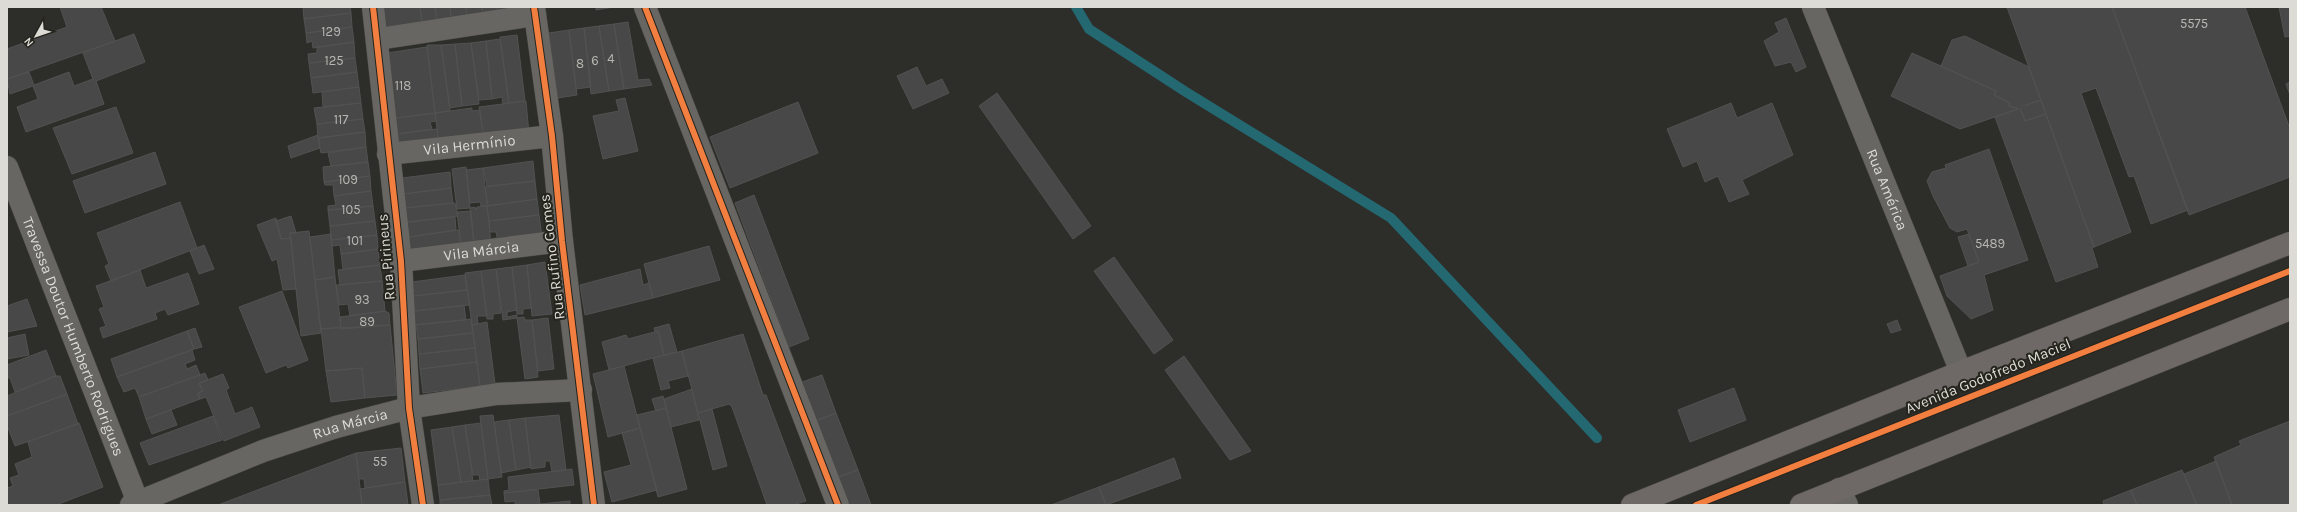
<svg xmlns="http://www.w3.org/2000/svg" width="2297" height="512" font-family="Karla,sans-serif">
<style>
.lines{fill:none;stroke-linecap:round;stroke-linejoin:round}
.stream{stroke:#246871;stroke-width:10}
.building{fill:#484848;stroke:#525252}
.street-casing{stroke:#494845;stroke-width:23}
.primary-casing{stroke:#494845;stroke-width:23}
.street{stroke:#676663;stroke-width:22}
.primary{stroke:#6e6966;stroke-width:22}
.cycleway-casing{stroke:#25241d;stroke-width:8}
.cycleway{stroke:#f27e40;stroke-width:6}
.labels{text-anchor:middle;stroke-width:4;stroke-linejoin:round;paint-order:stroke}
.number-label{font-size:13px;fill:#b7b6b2}
.street-label{font-size:15px;fill:#dcdbd6;stroke:#25241d}
</style>
<rect width="100%" height="100%" fill="#2d2d29"/>
<g class="lines">
<path class="stream" d="M1076 7 1089 29 1186 92 1391 218 1597 438"/>
</g>
<path class="building" d="M60 7H101L115 41 7 79V49L67 27Z
M303 7H350L351 13 304 19Z
M382 7H420L422 22 384 27Z
M420 7H435L437 21 422 22Z
M435 7H450L451 18 437 21Z
M450 7H466L467 16 451 18Z
M466 7H482L483 14 467 16Z
M482 7H497L498 12 483 14Z
M497 7H512L513 10 498 12Z
M596 7H614L596 10Z
M2007 7H2112L2188 210 2151 224 2134 176 2129 177 2096 88 2081 93 2131 232 2094 247Z
M2112 7H2245L2290 129V177L2189 215Z
M2279 7H2290V36L2285 37Z
M351 13 352 27 306 33 304 19Z
M1786 18 1806 67 1796 72 1791 62 1775 66 1764 41 1779 32 1775 23Z
M628 22 638 80 649 79 652 85 624 89 614 24Z
M614 24 624 89 609 91 599 26Z
M599 26 609 91 591 94 584 28Z
M352 27 354 42 313 48 312 41 307 43 306 33Z
M584 28 591 87 576 89 569 30Z
M569 30 577 95 558 98 549 33Z
M134 34 145 62 96 81 104 104 26 132 17 107 38 99 33 86 10 94 7 79 29 72 34 85 69 72 74 86 93 79 83 53Z
M517 35 525 101 509 103 500 37Z
M1965 36 2029 67 2041 100 2015 108 2009 106 2010 103 1994 95 1996 91 1941 66 1952 40Z
M500 39 509 103 503 104 502 97 492 99 486 41Z
M486 41 492 99 479 100 471 43Z
M354 42 355 58 309 63 308 54 317 53V47Z
M471 43 479 104 462 106 455 44Z
M455 44 462 106 450 108 441 45Z
M427 45H441L450 111 435 113Z
M427 47 435 113 395 118 387 53Z
M1912 53 1996 91 1994 95 2010 103 2009 106 2018 109 1960 129 1891 96Z
M355 58 357 72 311 78 309 63Z
M917 67 926 86 942 79 949 93 913 109 897 76Z
M357 72 359 87 313 93 311 78Z
M2290 82V95L2286 84Z
M359 87 361 103 323 107 322 92Z
M997 93 1091 226 1073 239 979 106Z
M625 98 638 151 603 159 593 116 619 111 616 100Z
M2041 100 2046 114 2025 121 2020 108Z
M526 101 529 134 484 140 479 107Z
M798 102 818 153 730 188 710 137Z
M361 103 363 119 317 124 314 108Z
M1731 103 1737 118 1772 103 1793 155 1742 180 1749 194 1729 202 1718 176 1705 182 1697 161 1683 167 1667 129Z
M116 107 133 153 72 174 53 128Z
M472 108V111L480 110 484 140 439 145 435 113Z
M2020 108 2025 121 2046 114 2094 247 2092 248 2098 267 2056 282 1995 117Z
M435 113 436 121 430 122 432 129 397 134 395 118Z
M363 119 365 132 318 138 317 124Z
M437 129 439 145 393 151 397 134Z
M365 132 366 147 321 153 318 138Z
M318 135 320 148 291 158 288 146Z
M366 147 368 162 331 166 328 153Z
M1989 149 2028 260 1984 275 1993 310 1971 319 1947 296 1940 276 1979 262 1967 229 1957 232 1950 228 1933 196 1927 181 1932 172 1946 168 1945 165Z
M155 152 166 184 85 213 73 181Z
M533 161 535 181 487 186 483 168Z
M368 162 370 176 324 182 323 167Z
M466 167 470 208 457 209 452 169Z
M483 168 487 206H481L480 202 470 203 466 170Z
M450 172 451 188 403 194 402 178Z
M370 176 371 191 334 196 333 185H325L324 182Z
M535 181 537 199 488 206 485 187Z
M451 188 453 203 404 208 403 194Z
M371 191 373 206 328 210V206L336 205 334 196Z
M754 195 809 339 789 347 735 203Z
M537 199 539 215 489 221 487 206Z
M180 202 197 248 111 281 105 266 109 264 97 233Z
M455 203 458 216 403 223 404 208Z
M373 206 375 221 330 226 328 210Z
M487 206 491 243 474 244 470 208 475 207 476 210 477 207Z
M471 211 474 244 461 246 457 212Z
M539 215 542 237 498 242 496 232H490L489 221Z
M291 216 296 233H290L291 238 281 239 276 221Z
M455 217 456 230 408 237 406 222Z
M276 218 281 239 291 238 296 289 283 290 277 259 272 261 257 225Z
M375 221 377 235 331 240 330 226Z
M459 230 461 246 409 252 408 237Z
M309 231 321 333 301 336 290 233Z
M331 234 335 277 315 280 310 237Z
M1969 234 1979 262 1968 266 1958 237Z
M377 235 378 249 341 254 340 245 332 246 331 240Z
M204 245 214 269 199 274 190 251Z
M709 246 720 280 653 298 644 264Z
M378 249 380 265 343 269 341 254Z
M1114 257 1173 340 1154 354 1094 271Z
M545 262 552 314 532 316 527 265Z
M380 265 382 281 340 285 338 270Z
M527 265 531 308 523 309V314H517L512 267Z
M512 267 517 310 507 312V317L517 315V318L503 320 496 269Z
M496 269 501 313 493 314V319H487L481 271Z
M640 269 643 285 649 283 653 298 585 315 580 285Z
M140 270 146 288 188 273 199 304 168 315 165 309 155 313 157 319 103 338 100 328 106 326 99 309 104 307 96 286Z
M481 271 487 316H477L478 324 472 325 465 273Z
M465 275 467 290 413 296 412 282Z
M335 277 341 327 321 329 315 280Z
M382 281 385 311 350 316 348 304 339 305 336 285Z
M467 290 470 305 415 311 413 296Z
M282 291 308 360 288 368 286 365 266 373 239 307Z
M27 299 37 326 7 332V306Z
M464 305 466 320 412 325 415 311Z
M385 311 389 313 390 325 341 329 340 317Z
M524 317 525 320H532L538 377 525 379 517 318Z
M548 318 554 369 538 371 532 320Z
M471 319 473 333 418 339 416 325Z
M1897 320 1901 330 1891 333 1887 324Z
M487 322 495 384 480 386 472 325Z
M669 324 677 352 664 355 658 331 655 332 654 328Z
M390 325 397 395 365 398 362 368 326 371 321 329Z
M195 328 202 347 194 349 187 331Z
M187 331 194 349 117 377 111 359Z
M658 331 664 355 609 370 602 342 626 335 628 339Z
M473 333 475 348 419 354 418 339Z
M25 334 29 355 7 359V338Z
M743 334 763 395H766L806 501 793 505H767L732 407 729 404 698 413 682 351Z
M475 348 477 362 420 369 419 354Z
M46 350 56 376 15 392 10 378H7V365Z
M192 350 195 360 185 364 187 369 196 365 200 375 139 397 135 388 124 392 117 377Z
M682 351 688 376 668 381 670 388 661 390 653 358Z
M1184 356 1251 451 1230 460 1165 370Z
M477 362 480 386 423 393 420 369Z
M624 366 640 428 608 437 593 374Z
M362 368 365 398 331 402 326 371Z
M205 373 208 380 199 383 203 391 198 393 200 399 146 419 139 397Z
M223 374 229 388 226 390 235 414 252 407 260 427 224 441 206 397 200 399 198 393 203 391 199 383Z
M822 375 836 413 816 421 802 382Z
M55 376H60L67 394 7 416V396Z
M1734 388 1746 420 1690 442 1678 410Z
M692 389 699 420 671 427 664 399Z
M67 394 78 424 15 446 7 425V416Z
M663 396 666 408 656 411 652 399Z
M666 408 687 489 658 497 637 415Z
M712 409 727 466 713 470 698 413Z
M171 410 177 425 152 434 146 419Z
M836 413 858 470 838 477 816 421Z
M493 415 502 477 488 479 480 416Z
M559 415 566 470 552 472 550 461H545V467L531 469 525 418Z
M213 416 222 440 149 465 140 443Z
M525 418 531 467 516 470 509 420Z
M509 420 516 470 501 473 494 422Z
M2290 421V505H2232L2214 457 2241 445 2239 441Z
M79 423 103 487 56 505H7V488L13 486 10 478 19 475 15 464 32 457 28 442Z
M481 423 488 479 480 480 479 475H473L465 425Z
M465 425 473 481 461 482 452 427Z
M452 427 461 482 438 485 431 430Z
M640 428 657 490 612 502 604 472 631 465 622 433Z
M401 448 405 482 365 488 364 479H359L356 453Z
M356 453 362 505H218L260 489Z
M1174 458 1181 478 1106 505 1099 487Z
M2216 461 2232 505H2197L2184 474Z
M572 469 574 485 504 493V491L509 490 508 477Z
M858 470 871 505H848L838 477Z
M2182 470 2197 505H2137L2131 490Z
M488 479 490 495 440 500 438 485Z
M405 482 408 505H362L360 489Z
M1099 487 1106 505H1051Z
M538 490 540 504 515 505V501L505 502 504 493Z
M2131 490 2137 505H2104L2103 501Z
M490 495 492 505H440V500Z
M570 501V505H535L540 504Z"/>
<g class="lines">
<defs>
<g id="street">
<path d="M373 7 401 261 409 408 423 505"/>
<path d="M534 7 552 136 562 241 594 505"/>
<path d="M645 7 838 505"/>
<path id="s1" d="M1813 7 1961 372"/>
<path d="M378 39 535 15"/>
<path id="s2" d="M388 154 552 136"/>
<path id="s3" d="M7 167 139 505"/>
<path id="s4" d="M401 261 562 241"/>
<path d="M1839 489 1847 505"/>
<path id="s5" d="M131 505 263 451 336 427 409 408 497 394 581 390"/>
</g>
<path id="primary" d="M1632 505 1961 372 2290 243
M1801 505 2290 309"/>
</defs>
<use href="#street" class="street-casing"/>
<use href="#primary" class="primary-casing"/>
<use href="#street" class="street"/>
<use href="#primary" class="primary"/>
<defs>
<path id="cycleway" d="M373 7 401 261 409 408 423 505
M534 7 552 136 562 241 594 505
M645 7 838 505
M1696 505 2290 271"/>
</defs>
<use href="#cycleway" class="cycleway-casing"/>
<use href="#cycleway" class="cycleway"/>
</g>
<g class="labels">
<g class="number-label">
<text x="2194" y="28">5575</text>
<text x="331" y="36">129</text>
<text x="611" y="63">4</text>
<text x="334" y="65">125</text>
<text x="595" y="65">6</text>
<text x="580" y="68">8</text>
<text x="403" y="90">118</text>
<text x="341" y="124">117</text>
<text x="348" y="184">109</text>
<text x="351" y="214">105</text>
<text x="355" y="245">101</text>
<text x="1990" y="248">5489</text>
<text x="362" y="304">93</text>
<text x="367" y="326">89</text>
<text x="380" y="466">55</text>
</g>
<g class="street-label">
<text dy="5" stroke="none"><textPath href="#s2" startOffset="82">Vila Hermínio</textPath></text>
<text dy="5" stroke="none"><textPath href="#s1" startOffset="197">Rua América</textPath></text>
<text dy="5" stroke="none"><textPath href="#s4" startOffset="81">Vila Márcia</textPath></text>
<text transform="translate(386 257) rotate(-95)" y="5">Rua Pirineus</text>
<text transform="translate(552 257) rotate(-97)" y="5">Rua Rufino Gomes</text>
<text dy="5" stroke="none"><textPath href="#s3" startOffset="182">Travessa Doutor Humberto Rodrigues</textPath></text>
<text transform="translate(1988 376) rotate(-22)" y="5">Avenida Godofredo Maciel</text>
<text dy="5" stroke="none"><textPath href="#s5" startOffset="234">Rua Márcia</textPath></text>
</g>
</g>
<rect width="2297" height="512" fill="none" stroke="#dcdbd6" stroke-width="16"/>
<g transform="translate(36 36) rotate(230)" stroke="#25241d" stroke-width="3" paint-order="stroke">
<path d="M0-3L7 15L0 10L-7 15Z" fill="#dcdbd6"/>
<text y="-6" font-size="11" font-weight="bold" text-anchor="middle" fill="#dcdbd6">N</text>
</g>
</svg>
